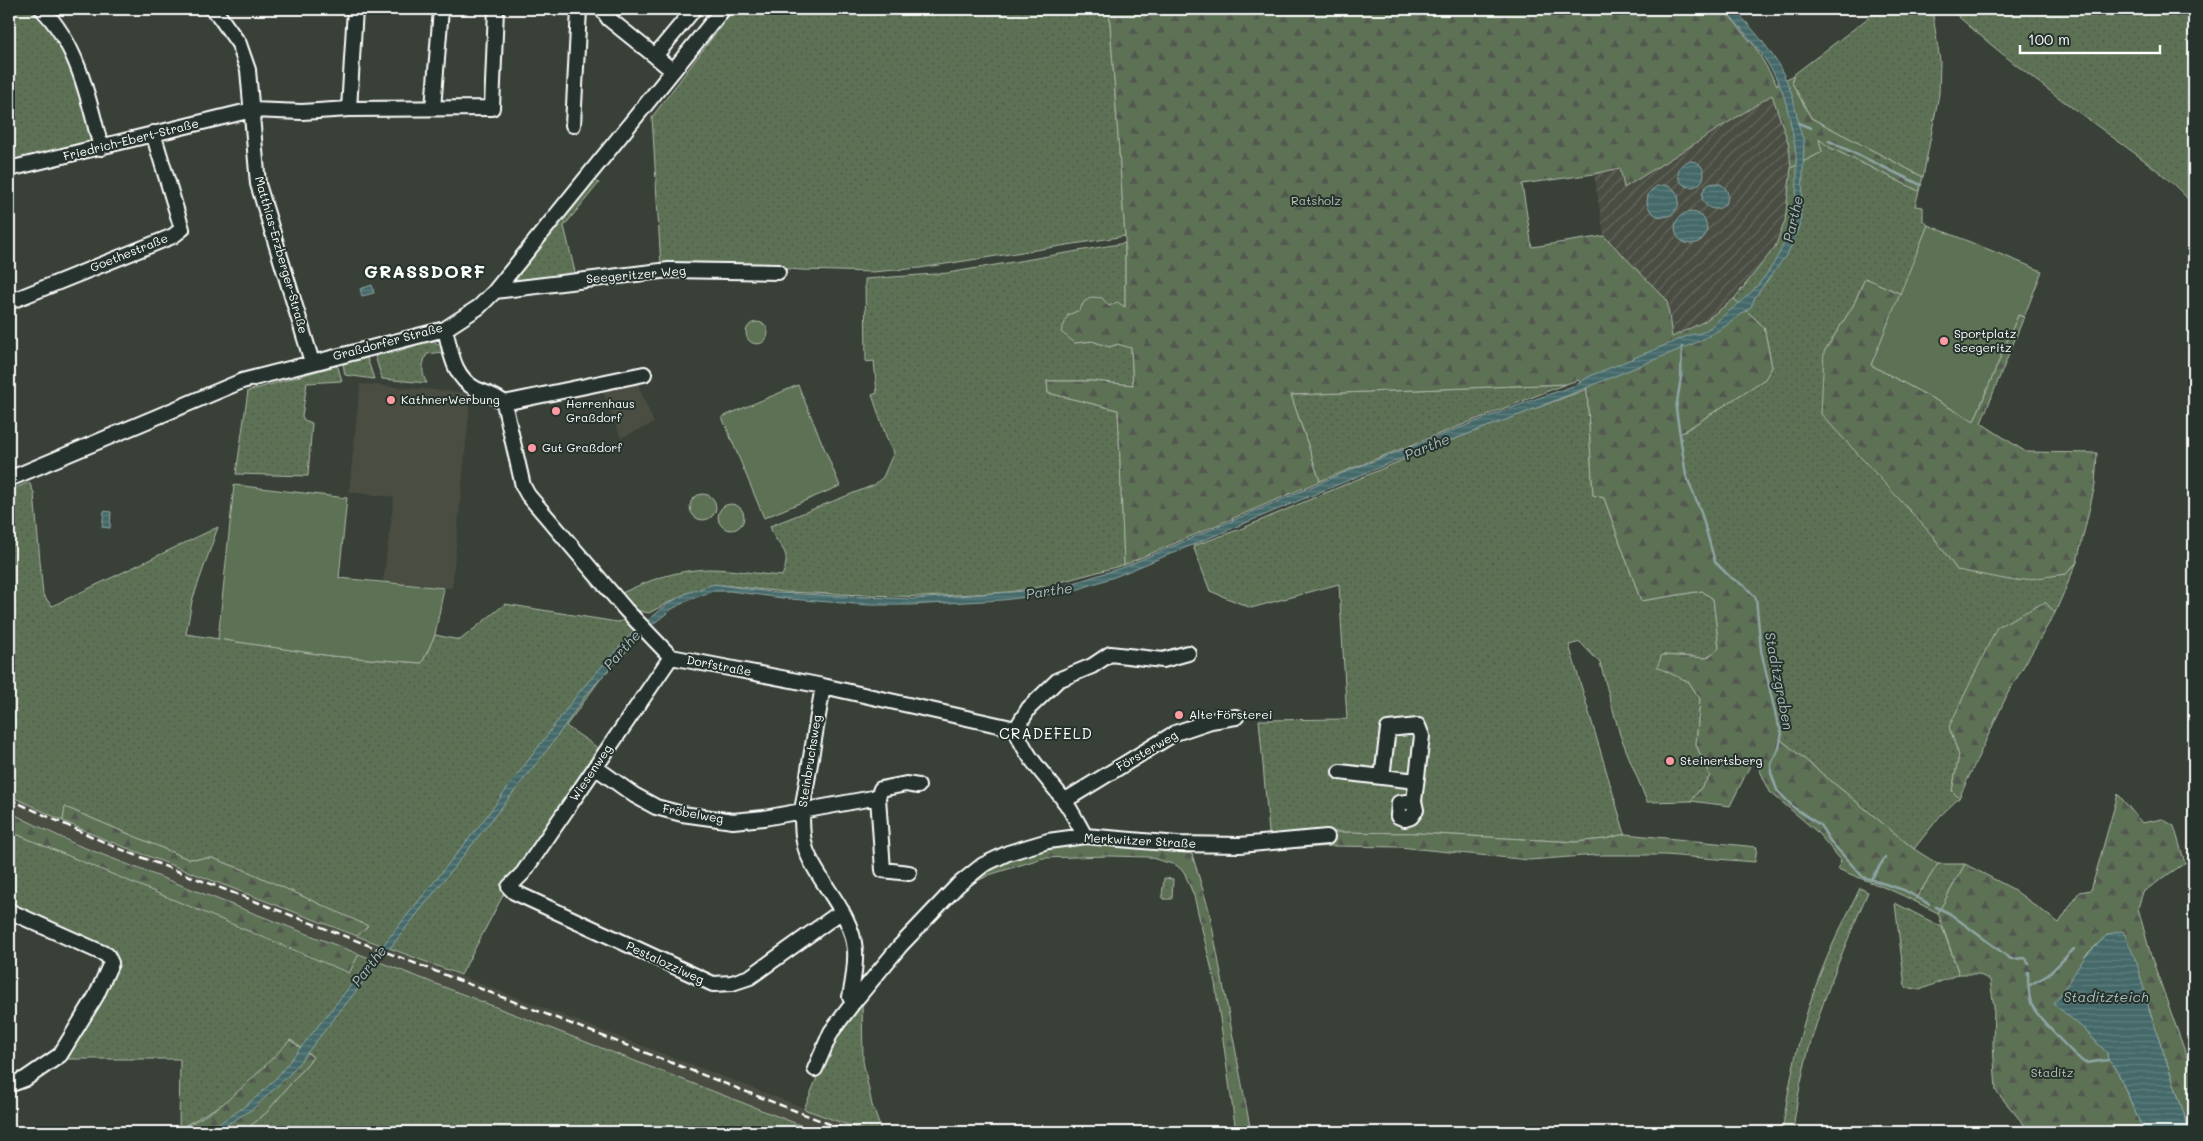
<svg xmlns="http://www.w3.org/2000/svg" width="2203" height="1141" font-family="Mali,sans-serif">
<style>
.built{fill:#4a4d42}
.industrial{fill:url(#industrial-furrows)}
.green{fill:url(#green-dots);stroke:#aeb8aa}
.forest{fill:url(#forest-firs);stroke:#aeb8aa}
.pitch{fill:#5d7255;stroke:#aeb8aa}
.water{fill:url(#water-rules);stroke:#8fa5a5}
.pier{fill:#394037}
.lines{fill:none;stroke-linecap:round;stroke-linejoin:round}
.stream{stroke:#8fa5a5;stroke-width:2.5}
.minor-casing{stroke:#fff;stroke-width:18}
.minor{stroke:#26332d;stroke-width:14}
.rail{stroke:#fff;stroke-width:2.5;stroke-dasharray:8 4;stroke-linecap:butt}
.poi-dot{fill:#ff9aa2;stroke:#26332d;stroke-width:2}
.labels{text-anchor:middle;stroke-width:4;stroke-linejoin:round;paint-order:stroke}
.street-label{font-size:12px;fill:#fff;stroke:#26332d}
.park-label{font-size:12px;fill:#b6c0b2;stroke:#26332d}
.poi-label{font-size:12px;fill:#fff;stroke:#26332d;text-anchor:start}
.water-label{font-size:14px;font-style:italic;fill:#abbcbc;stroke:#26332d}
.quarter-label{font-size:15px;letter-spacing:1px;fill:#fff;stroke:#26332d}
.district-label{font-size:18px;font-weight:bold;letter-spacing:1px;fill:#fff;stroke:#26332d}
</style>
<defs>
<pattern id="industrial-furrows" width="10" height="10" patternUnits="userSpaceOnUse" patternTransform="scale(1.25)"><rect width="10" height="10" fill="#4a4d42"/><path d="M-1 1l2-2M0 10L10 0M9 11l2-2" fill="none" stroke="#65685e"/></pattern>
<pattern id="green-dots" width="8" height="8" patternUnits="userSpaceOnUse" patternTransform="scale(1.25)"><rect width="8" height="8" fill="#5d7255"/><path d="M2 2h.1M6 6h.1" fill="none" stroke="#52594f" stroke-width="1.8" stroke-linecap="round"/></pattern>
<pattern id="forest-firs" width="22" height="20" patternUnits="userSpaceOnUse" patternTransform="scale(1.25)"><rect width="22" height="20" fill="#5d7255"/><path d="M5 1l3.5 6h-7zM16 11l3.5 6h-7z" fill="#52594f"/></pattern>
<pattern id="water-rules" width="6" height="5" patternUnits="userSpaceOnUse" patternTransform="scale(1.25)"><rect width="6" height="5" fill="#446969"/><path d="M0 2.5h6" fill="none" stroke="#608080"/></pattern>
</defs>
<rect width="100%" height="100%" fill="#394037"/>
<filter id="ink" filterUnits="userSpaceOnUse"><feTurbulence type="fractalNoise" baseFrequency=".02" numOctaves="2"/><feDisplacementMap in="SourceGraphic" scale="10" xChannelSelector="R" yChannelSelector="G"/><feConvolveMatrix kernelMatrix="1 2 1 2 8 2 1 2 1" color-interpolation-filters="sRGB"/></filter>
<g filter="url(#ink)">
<path class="built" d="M637 382 654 423 621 438 603 392Z
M360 384 471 393 452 588 383 582 394 497 349 492Z
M9 795 106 840 867 1132H818L75 844 9 812Z"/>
<path class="industrial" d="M1773 95 1789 145 1791 168 1785 221 1775 247 1734 299 1705 321 1672 338 1667 300 1604 236 1594 174 1620 168 1624 188Z"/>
<path class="green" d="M9 9H34L52 29 68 56 95 142 9 166Z
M734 9H1109L1125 236 920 268 872 272 801 270 734 264 661 266 652 117Z
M1880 9H1932L1940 61 1939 94 1923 177 1811 118 1792 83 1793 75Z
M1950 9 2194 10V206C2169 175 2132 152 2100 128 2049 91 1997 52 1950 9Z
M1818 138 1829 147 1919 191 1915 206 1923 207V221L1928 225 1901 294 1865 278 1853 306 1824 352 1933 536 1957 570 2066 574 2077 562 2055 613 2045 602 1949 727 1959 755 1952 791 1959 798 1940 816 1914 849 1780 739 1782 733 1777 721 1761 650 1756 598 1746 587 1730 577 1715 562 1701 512 1686 475 1680 434 1765 379 1772 367 1764 327 1734 299 1775 247 1785 221 1791 168 1822 152Z
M594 181 599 183 564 226 576 276 518 282V274L521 269 591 182Z
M1125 243V308L1084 302 1080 310 1068 315 1075 343 1092 341 1109 347 1118 344 1131 348 1133 385 1092 381H1047L1048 393 1118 410 1124 565 1045 586 1009 592 923 597 783 592 722 585 687 593 649 613 634 610 622 593C649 580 677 570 708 569 732 569 757 574 782 576 794 547 777 551 770 526L874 485 883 477 894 452 889 445 872 395 877 393 874 361 866 362 865 279 948 273Z
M428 341C437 341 441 345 443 352L427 354C422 363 421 374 427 383L382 379 375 356 389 352 390 354Z
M367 358 374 379 345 375 343 364Z
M335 366 338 367 342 381 307 383 302 416 304 420 312 423 308 476 236 474 248 391Z
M1566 384 1320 481 1291 395Z
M1587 389 1593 495 1604 498 1641 601 1702 591 1713 599 1719 648 1707 658 1662 655 1689 682 1700 699 1696 745 1710 776 1691 801 1647 802 1620 735 1600 663 1580 642 1569 645 1625 834 1605 839 1575 842 1417 833 1333 832 1332 839 1270 844 1259 720 1347 719 1339 584 1251 608 1210 591 1193 546 1243 528 1433 447Z
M29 482 34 493 43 595 52 606 218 527 192 601 186 634 331 656 422 663 435 635 460 640 505 604 617 622 626 620 641 636 602 677 566 726 601 750 509 884 461 975 357 936 367 926 247 871 212 858 188 859 65 807 63 821 9 795V491Z
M16 834 349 972 359 954 818 1132H243L266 1113 313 1057 291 1040 233 1098 179 1129 180 1059H62L113 969 116 951 9 905V848Z
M1938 864H1965L1938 913 1914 901Z
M1164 878 1173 879 1172 899H1164L1162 896Z
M1860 888 1868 892C1834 971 1802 1046 1793 1132H1782C1790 1076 1802 1017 1824 965 1834 939 1848 914 1860 888Z
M1895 903 1942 927 1959 974 1920 990 1905 987Z
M862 999 863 1061 872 1105 882 1132H867L804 1109 835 1034Z"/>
<path class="forest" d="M1109 9H1724L1755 47 1777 85 1793 75 1792 83 1811 118 1923 177 1919 191 1829 147 1819 139 1822 152 1791 168 1789 145 1772 95 1624 188 1620 168 1594 174 1522 184 1532 247 1604 236 1667 300 1672 337 1705 321 1734 299 1764 327 1772 367 1765 379 1680 434 1686 475 1701 512 1715 562 1730 577 1746 587 1756 598 1761 650 1777 721 1782 733 1780 739 1914 849 1938 864 1914 901C1889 888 1863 880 1838 869L1841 860 1816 831 1770 792 1754 758 1730 806 1691 801 1710 776 1696 745 1700 699 1689 682 1657 667 1662 655 1707 658 1719 648 1713 599 1702 591 1641 601 1604 498 1593 495 1587 389 1578 380 1566 384 1291 395 1320 481 1124 565 1118 410 1048 393 1047 381H1092L1133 385 1131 348 1118 344 1109 347 1092 341 1075 343 1061 332 1068 315 1080 310 1084 302 1092 297 1102 298 1109 306 1117 302 1125 307V236Z
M1865 278 1901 294 1871 365 1974 421 2018 315 2024 317 1981 423 2026 452 2097 453 2095 485 2077 562 2066 574 2015 581 1957 570 1933 536 1821 414 1824 352 1853 306Z
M2045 602 2055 613 2008 693 1959 798 1952 791 1959 755 1949 727 1997 627Z
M2118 794 2142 823 2162 819 2174 826 2185 863 2143 892 2138 908 2151 956 2194 1077V1132H2190L2149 1009 2108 934 2085 956V1030L2107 1053 2108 1060 2116 1068 2144 1132H2030L1996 1091 1993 1044 1994 1007 1990 980 1978 974H1959L1938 913 1965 864 2013 889 2059 923 2079 892 2091 890Z
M65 807 188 859 212 858 247 871 368 926 357 936 106 840 63 821Z
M9 812 75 844 359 954 349 973 16 834 9 830Z
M1332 832 1417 833 1575 842 1605 839 1625 834 1757 847 1755 862 1665 855H1597L1529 860 1399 847 1333 846 1271 850 1270 844 1332 839Z
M1086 843 1140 847 1192 854 1209 910 1251 1132H1236L1215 983 1194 896 1184 872 1176 865 1148 857 1109 856 1043 858 989 875 955 893 996 862 1042 847Z
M290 1040 313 1057 266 1113 243 1132H167C217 1119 255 1076 290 1040Z"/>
<path class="pitch" d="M1928 225 2042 271 2024 317 2018 315 1974 421 1871 365Z
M746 333a11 11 0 1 1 22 0a11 11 0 1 1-22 0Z
M798 385 840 486 764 518 722 417Z
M234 485 347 498 339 578 444 588 435 635 422 663 331 656 218 639Z
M690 507a13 13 0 1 1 26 0a13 13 0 1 1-26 0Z
M718 517a13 13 0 1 1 26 0a13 13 0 1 1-26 0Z"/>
<path class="water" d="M1724 9H1734C1757 33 1780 60 1791 92 1797 108 1797 126 1804 141L1802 204 1800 223 1792 245 1785 257 1755 297 1751 307 1724 327 1700 341 1522 414 1395 461 1117 576 1070 592 1002 600 910 605H869L790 599 730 591H713L689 600 672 609 638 636 586 695 551 745 291 1073 254 1108 215 1132H202C230 1119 256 1100 277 1077L483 821 580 691 628 637 669 603 687 593 714 584 776 593 913 599 1055 589 1124 567 1348 471 1524 403 1576 385 1590 376 1690 335C1693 334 1698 334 1701 333 1710 329 1720 318 1728 312 1789 268 1807 201 1792 130 1789 115 1786 100 1780 86 1767 57 1745 32 1724 9Z
M1678 174a13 13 0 1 1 26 0a13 13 0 1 1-26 0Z
M1702 196a13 13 0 1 1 26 0a13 13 0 1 1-26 0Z
M1647 201a16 16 0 1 1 32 0a16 16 0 1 1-32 0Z
M1675 228a16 16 0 1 1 32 0a16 16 0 1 1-32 0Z
M372 285 374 293 362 296 360 289Z
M104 511 111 512 110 528 102 527Z
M2123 931 2137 963 2149 1009 2190 1132H2144L2116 1068 2108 1060 2107 1053 2085 1030 2054 1004 2085 957 2108 934Z"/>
<path class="pier" d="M381 946 391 950 380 962 370 959Z"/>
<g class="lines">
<path class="stream" d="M1798 123 1811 128
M1829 141 1921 185
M1682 347 1681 377 1676 409 1686 475 1701 512 1715 562 1730 577 1746 587 1756 598 1761 650 1777 721 1782 733 1779 748 1771 764V773L1777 790 1793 807 1820 825 1830 841 1863 877 1904 890 1929 904
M1871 879 1885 858
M1936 907 1949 913 2011 959 2026 958 2028 963
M2028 972C2028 983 2028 993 2031 1003 2035 1015 2074 1055 2085 1063L2108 1060
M2028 986 2048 975 2074 949"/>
<defs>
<path id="minor" d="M42 9C78 45 89 100 101 148
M212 9 217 13 239 44 248 70 258 184 312 362
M602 9 609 19 655 56
M673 71 655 56 694 9
M433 108 441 9
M349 109 355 9
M573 125 579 9
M9 169 252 110 302 112 349 109 492 108 496 9
M495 291 669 270 778 272
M9 302 173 236 182 229 153 133
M445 329C451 352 453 377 476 389 487 394 495 395 504 403L523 486 528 495 626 610 671 657 823 686 1016 729
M504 403 644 374
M9 479 242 381 445 329 479 307 495 291 723 9
M671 657 523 873 509 887 514 892 713 984 732 983 750 977 842 911
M823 686 802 811C802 826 802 843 809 857 823 888 852 914 855 950 856 966 853 982 850 997L853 1003
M1016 729 1029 708 1058 680 1092 666 1110 654 1163 660 1188 653
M1016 729C1025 757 1046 776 1063 799 1072 811 1078 824 1085 836
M595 767 634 795 656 807 682 814 733 821 764 818 878 797
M1340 772 1416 781
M1382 777 1388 729 1418 726 1422 736 1414 801 1416 810 1411 817 1405 819 1398 816 1399 803 1414 801
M1064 801 1175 733 1211 721 1236 717
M909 873 883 870 878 797 881 789 906 784 918 786
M9 911 107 955 111 963 96 996 60 1055 25 1079 9 1085
M815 1069 831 1032 853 1003 900 946 958 885 983 865 1008 853 1048 841 1085 836 1178 844 1240 845 1327 837"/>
</defs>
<use href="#minor" class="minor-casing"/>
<use href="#minor" class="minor"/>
<path class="rail" d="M9 799 115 847 850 1132"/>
</g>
</g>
<g class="poi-dot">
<circle cx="1944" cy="341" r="5"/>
<circle cx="391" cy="400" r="5"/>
<circle cx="556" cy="411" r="5"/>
<circle cx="532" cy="448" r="5"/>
<circle cx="1179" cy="715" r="5"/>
<circle cx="1670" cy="761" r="5"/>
</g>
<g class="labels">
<g class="street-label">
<text transform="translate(131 140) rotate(-14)" y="4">Friedrich-Ebert-Straße</text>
<text transform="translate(129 253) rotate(-22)" y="4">Goethestraße</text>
<text transform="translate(281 255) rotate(74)" y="4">Matthias-Erzberger-Straße</text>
<text transform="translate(636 275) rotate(-5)" y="4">Seegeritzer Weg</text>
<text transform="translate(388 342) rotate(-15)" y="4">Graßdorfer Straße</text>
<text transform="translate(719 666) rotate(11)" y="4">Dorfstraße</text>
<text transform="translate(1147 751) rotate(-30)" y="4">Försterweg</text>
<text transform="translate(810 761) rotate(-81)" y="4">Steinbruchsweg</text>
<text transform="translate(591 773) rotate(-56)" y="4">Wiesenweg</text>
<text transform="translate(693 814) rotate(10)" y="4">Fröbelweg</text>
<text transform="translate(1140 841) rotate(3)" y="4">Merkwitzer Straße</text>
<text transform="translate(665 963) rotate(25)" y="4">Pestalozziweg</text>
</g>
<g class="park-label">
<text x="1316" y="205">Ratsholz</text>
<text x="2052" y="1077">Staditz</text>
</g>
<g class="poi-label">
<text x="1954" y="338">Sportplatz<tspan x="1954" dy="14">Seegeritz</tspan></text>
<text x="401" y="404">KathnerWerbung</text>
<text x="566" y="408">Herrenhaus<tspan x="566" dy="14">Graßdorf</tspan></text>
<text x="542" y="452">Gut Graßdorf</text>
<text x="1189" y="719">Alte Försterei</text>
<text x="1680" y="765">Steinertsberg</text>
</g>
<g class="water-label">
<text transform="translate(1793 219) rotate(-77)" y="5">Parthe</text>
<text transform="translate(1427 447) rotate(-22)" y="5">Parthe</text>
<text transform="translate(1049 591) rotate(-8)" y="5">Parthe</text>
<text transform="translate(622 650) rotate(-48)" y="5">Parthe</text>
<text transform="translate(1779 681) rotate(79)" y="5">Staditzgraben</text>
<text transform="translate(369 966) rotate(-52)" y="5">Parthe</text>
<text x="2106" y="1002">Staditzteich</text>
</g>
<g class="quarter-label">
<text x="1046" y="739">CRADEFELD</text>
</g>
<g class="district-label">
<text x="425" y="278">GRASSDORF</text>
</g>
</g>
<rect width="2203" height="1141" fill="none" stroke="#26332d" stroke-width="30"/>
<rect x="15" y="15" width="2173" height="1111" fill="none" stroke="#fff" stroke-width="2" filter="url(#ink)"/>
<path d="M2020 45v8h140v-8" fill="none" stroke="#ffffff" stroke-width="2.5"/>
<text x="2028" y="45" font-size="15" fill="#ffffff" stroke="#26332d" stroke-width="4" paint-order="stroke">100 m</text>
</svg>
